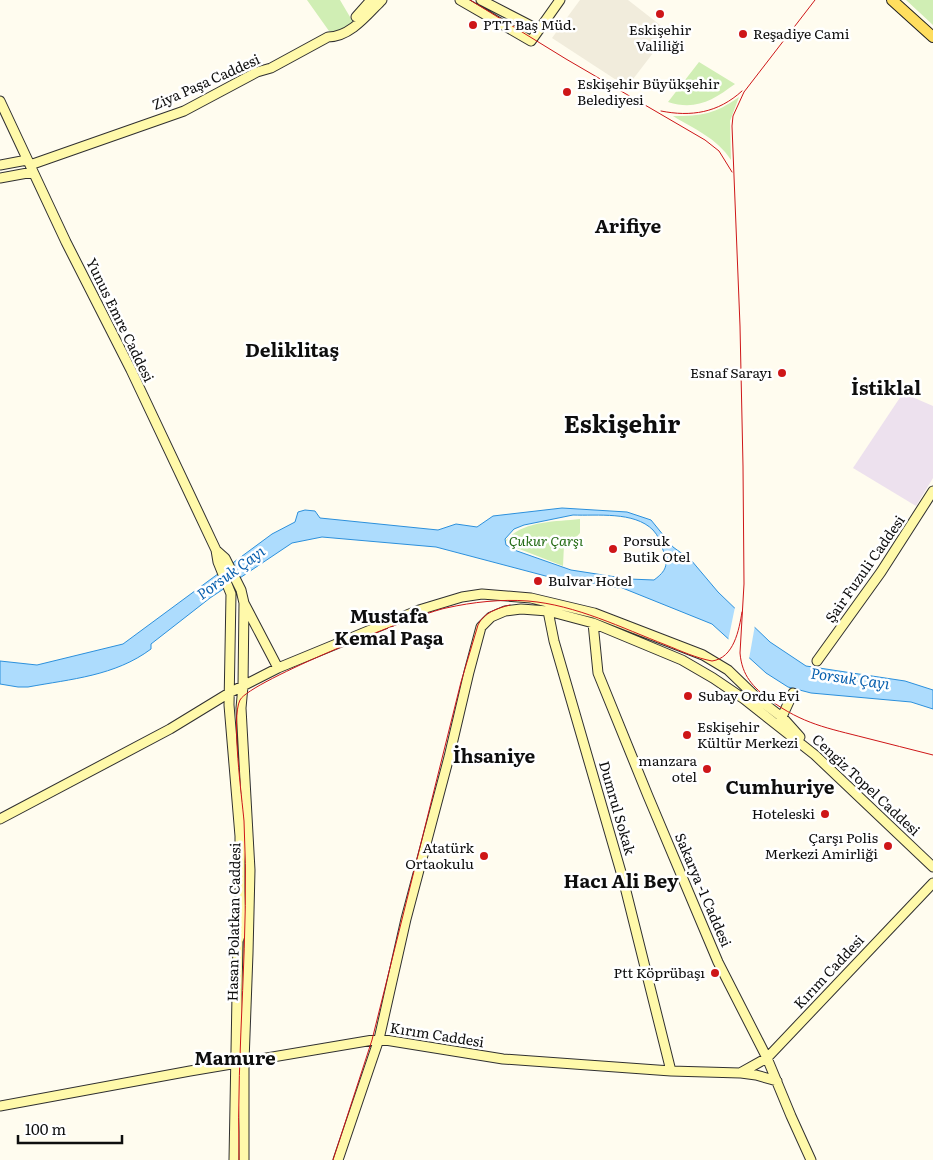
<svg xmlns="http://www.w3.org/2000/svg" width="933" height="1160" font-family="Literata,serif">
<style>
.industrial{fill:#ede1ee}
.green{fill:#d0eeb4}
.plaza{fill:#f1ecdc}
.water{fill:#addcfd;stroke:#2c90dc;fill-rule:evenodd}
.pier{fill:#fffcef}
.lines{fill:none;stroke-linecap:round;stroke-linejoin:round}
.secondary-casing{stroke:#303030;stroke-width:11}
.primary-casing{stroke:#1f1f1f;stroke-width:12}
.secondary{stroke:#fff9aa;stroke-width:9}
.primary{stroke:#ffde5f;stroke-width:10}
.tram{stroke:#ce1618;stroke-width:1}
.poi-dot{fill:#ce1618;stroke:#fff;stroke-width:2}
.labels{text-anchor:middle;stroke-width:5;stroke-linejoin:round;paint-order:stroke}
.poi-label{font-size:14px;fill:#0e0e0e;stroke:#fff;text-anchor:start}
.street-label{font-size:14px;fill:#0e0e0e;stroke:#fff}
.park-label{font-size:14px;font-style:italic;fill:#266d17;stroke:#fff}
.water-label{font-size:15px;font-style:italic;fill:#0960ae;stroke:#fff}
.district-label{font-size:19px;font-weight:bold;fill:#0e0e0e;stroke:#fff}
.town-label{font-size:24px;font-weight:bold;fill:#0e0e0e;stroke:#fff}
</style>
<rect width="100%" height="100%" fill="#fffcef"/>
<path class="industrial" d="M903 393 933 406V478L916 506 853 468Z"/>
<path class="green" d="M307 0H340L353 22 337 32 329 31Z
M906 0H933V25Z
M699 62 735 84C713 100 696 111 668 102Z
M739 97 730 121 731 160C717 138 694 129 673 116 702 116 715 114 739 97Z
M580 519V533L569 545H564L563 566 509 545 506 540C525 520 555 522 580 519Z"/>
<path class="plaza" d="M580 0H628L669 32 627 87 552 38Z"/>
<path class="water" d="M562 508 627 512 651 520 673 547 691 560 718 592 746 619 770 642 806 666 905 681 933 690V709L911 702 811 693 788 687 766 673 712 624 620 587 618 588 609 585 557 579 436 547 322 537 292 543 210 598 151 644V649C115 676 71 679 28 687H18L0 684V661L37 665 123 644 272 534 295 522 298 512 305 510 315 511 320 518 438 530 456 524 477 527 493 516ZM573 515C597 516 634 511 653 530 658 535 661 543 663 550 669 565 666 571 654 580L629 579 571 570 517 551 506 545 505 539 514 529 524 525Z"/>
<path class="pier" d="M735 607 755 625 749 659 728 641Z"/>
<g class="lines">
<defs>
<path id="secondary" d="M460 0 531 41 560 0
M481 0 539 30
M356 17 371 0
M0 101 66 242 131 370 216 550 218 562 231 594 229 705 240 836V935L238 941 234 1160
M0 165 27 160
M30 165 184 111 257 72 271 68 328 37C350 37 367 15 382 0
M0 178 33 172
M216 550 225 558 241 590 244 603 278 668
M244 603 243 686 241 708 250 870 248 953 244 1062V1160
M548 611 554 641 623 879 671 1071
M593 623 598 673 648 796 718 962 767 1058 791 1116 811 1160
M817 661 881 572 933 491
M780 721 793 693
M0 819 170 729 229 693 278 668 419 610 462 597 482 594 531 598 594 613 703 655 728 670 757 698 783 718 800 737
M741 1073 756 1075 777 1081
M0 1106 190 1071 379 1039 503 1059 671 1071 740 1073 767 1058 933 883
M338 1160 379 1039 406 919 449 757 469 672 481 627 491 617 505 611 521 609 548 611 593 623 682 660 713 678 744 699 815 755 933 867"/>
<path id="primary" d="M892 0 933 37"/>
</defs>
<use href="#secondary" class="secondary-casing"/>
<use href="#primary" class="primary-casing"/>
<use href="#secondary" class="secondary"/>
<use href="#primary" class="primary"/>
<path class="tram" d="M470 0 566 59 705 140 719 151 732 172
M815 0 744 92 733 116 732 126 740 326 743 466 744 584 740 653C742 676 753 687 770 700 803 724 827 728 866 738 888 744 911 749 933 755
M661 111C691 117 718 113 742 91
M239 1160C236 1047 250 934 244 821 242 798 231 717 240 700 250 681 417 614 446 608 473 602 501 599 528 601 576 605 622 628 666 645 681 651 696 658 712 661 734 658 739 630 742 612
M333 1160 372 1040 461 682 478 625C483 613 498 608 510 605"/>
</g>
<g class="poi-dot">
<circle cx="660" cy="14" r="5"/>
<circle cx="473" cy="25" r="5"/>
<circle cx="743" cy="34" r="5"/>
<circle cx="567" cy="92" r="5"/>
<circle cx="782" cy="373" r="5"/>
<circle cx="613" cy="549" r="5"/>
<circle cx="538" cy="581" r="5"/>
<circle cx="688" cy="696" r="5"/>
<circle cx="687" cy="735" r="5"/>
<circle cx="707" cy="769" r="5"/>
<circle cx="825" cy="814" r="5"/>
<circle cx="888" cy="846" r="5"/>
<circle cx="484" cy="856" r="5"/>
<circle cx="715" cy="973" r="5"/>
</g>
<g class="labels">
<g class="poi-label">
<text x="483" y="30">PTT Baş Müd.</text>
<text x="660" y="35" text-anchor="middle">Eskişehir<tspan x="660" dy="16">Valiliği</tspan></text>
<text x="753" y="39">Reşadiye Cami</text>
<text x="577" y="89">Eskişehir Büyükşehir<tspan x="577" dy="16">Belediyesi</tspan></text>
<text x="772" y="378" text-anchor="end">Esnaf Sarayı</text>
<text x="623" y="546">Porsuk<tspan x="623" dy="16">Butik Otel</tspan></text>
<text x="548" y="586">Bulvar Hotel</text>
<text x="698" y="701">Subay Ordu Evi</text>
<text x="697" y="732">Eskişehir<tspan x="697" dy="16">Kültür Merkezi</tspan></text>
<text x="697" y="766" text-anchor="end">manzara<tspan x="697" dy="16">otel</tspan></text>
<text x="815" y="819" text-anchor="end">Hoteleski</text>
<text x="878" y="843" text-anchor="end">Çarşı Polis<tspan x="878" dy="16">Merkezi Amirliği</tspan></text>
<text x="474" y="853" text-anchor="end">Atatürk<tspan x="474" dy="16">Ortaokulu</tspan></text>
<text x="705" y="978" text-anchor="end">Ptt Köprübaşı</text>
</g>
<g class="street-label">
<text transform="translate(206 82) rotate(-24)" y="5">Ziya Paşa Caddesi</text>
<text transform="translate(120 320) rotate(64)" y="5">Yunus Emre Caddesi</text>
<text transform="translate(865 569) rotate(-55)" y="5">Şair Fuzuli Caddesi</text>
<text transform="translate(866 785) rotate(43)" y="5">Cengiz Topel Caddesi</text>
<text transform="translate(617 808) rotate(74)" y="5">Dumrul Sokak</text>
<text transform="translate(703 890) rotate(67)" y="5">Sakarya -1 Caddesi</text>
<text transform="translate(234 922) rotate(-89)" y="5">Hasan Polatkan Caddesi</text>
<text transform="translate(829 972) rotate(-47)" y="5">Kırım Caddesi</text>
<text transform="translate(437 1035) rotate(9)" y="5">Kırım Caddesi</text>
</g>
<g class="park-label">
<text x="546" y="546">Çukur Çarşı</text>
</g>
<g class="water-label">
<text transform="translate(231 573) rotate(-36)" y="5">Porsuk Çayı</text>
<text transform="translate(850 679) rotate(8)" y="5">Porsuk Çayı</text>
</g>
<g class="district-label">
<text x="628" y="233">Arifiye</text>
<text x="292" y="357">Deliklitaş</text>
<text x="886" y="395">İstiklal</text>
<text x="389" y="623">Mustafa<tspan x="389" dy="22">Kemal Paşa</tspan></text>
<text x="494" y="763">İhsaniye</text>
<text x="780" y="794">Cumhuriye</text>
<text x="621" y="888">Hacı Ali Bey</text>
<text x="235" y="1065">Mamure</text>
</g>
<g class="town-label">
<text x="622" y="433">Eskişehir</text>
</g>
</g>
<path d="M18 1135v8h104v-8" fill="none" stroke="#0e0e0e" stroke-width="2.5"/>
<text x="25" y="1135" font-size="15" fill="#0e0e0e" stroke="#ffffff" stroke-width="4" paint-order="stroke">100 m</text>
</svg>
